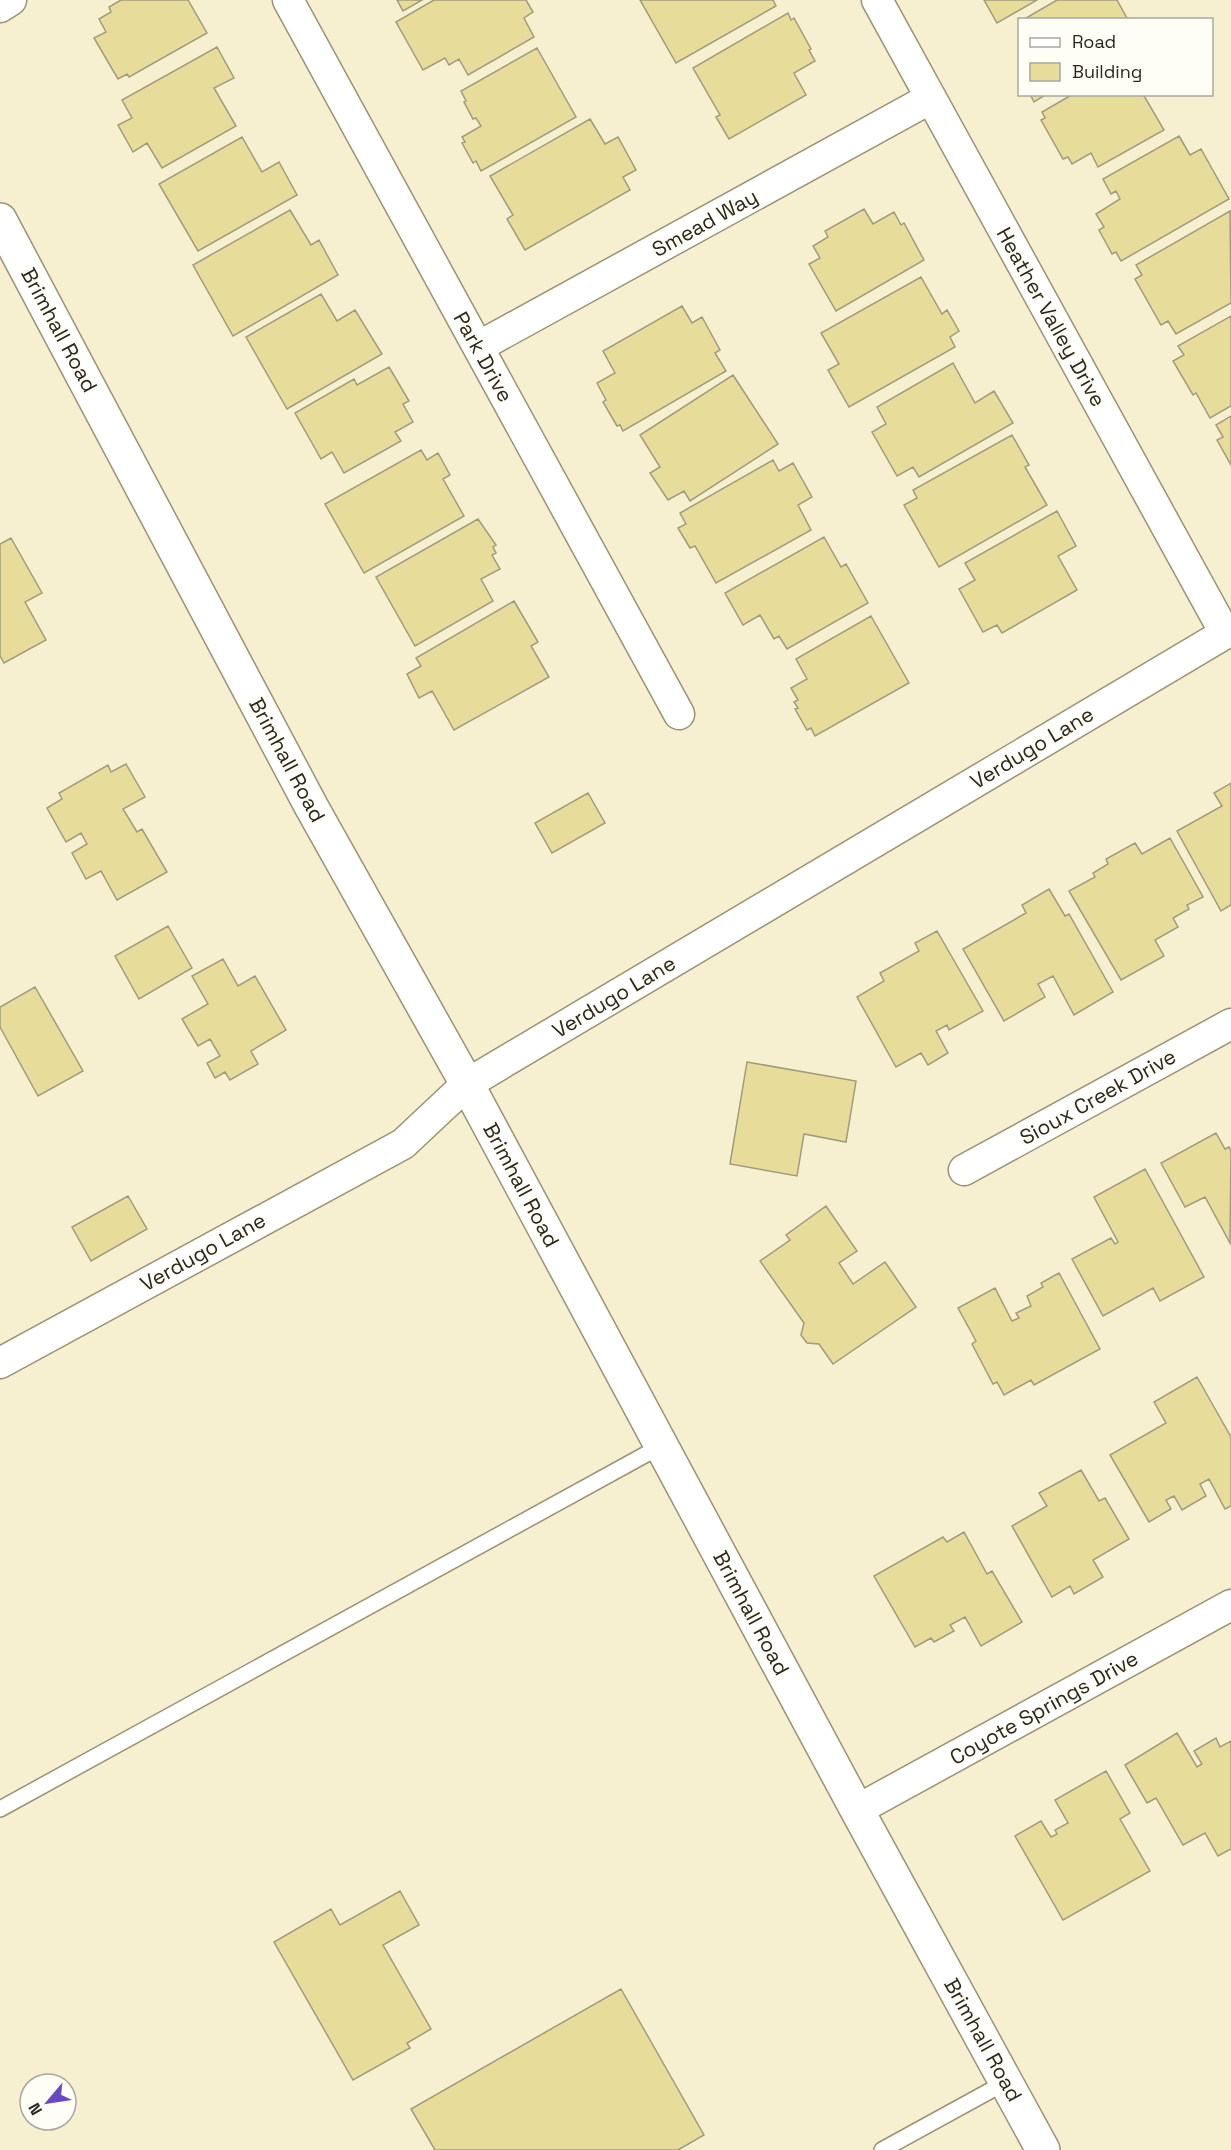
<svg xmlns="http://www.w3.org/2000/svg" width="1231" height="2150" font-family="'Space Grotesk',sans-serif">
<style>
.building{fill:#e8dc9b;stroke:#a19b7e;stroke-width:1.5}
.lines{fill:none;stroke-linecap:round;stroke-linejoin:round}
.lane-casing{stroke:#999376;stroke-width:18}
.street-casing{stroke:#999376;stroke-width:33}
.secondary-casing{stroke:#999376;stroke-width:36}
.lane{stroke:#fff;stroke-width:15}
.street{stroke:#fff;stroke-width:30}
.secondary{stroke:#fff;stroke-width:33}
.labels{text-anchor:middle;stroke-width:4.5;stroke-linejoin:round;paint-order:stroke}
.street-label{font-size:21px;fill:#2a281c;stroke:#fefdf6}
</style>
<rect width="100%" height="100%" fill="#f6f0d0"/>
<path class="building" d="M121 0H188L207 33 129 77 127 74 118 79 94 38 106 32 99 19 111 12 109 7Z
M397 0H422L403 11Z
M434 0H526L533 12 524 18 534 37 468 75 459 59 449 65 445 58 423 70 396 22Z
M640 0H773L776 6 676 63Z
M984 0H1037L997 23Z
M1057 0H1117L1128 20H1027L1026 18Z
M788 13 791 20 794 18 811 49 809 50 815 61 794 73 806 95 729 139 716 117 720 115 693 68Z
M217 47 234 78 214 88 236 126 162 168 147 143 133 152 118 125 132 118 122 100Z
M537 48 576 117 481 171 476 161 473 163 462 143 465 142 462 137 481 126 476 118 473 119 464 102 466 101 461 91Z
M1030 94H1047L1034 102Z
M1073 94H1143L1164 130 1098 167 1091 153 1072 164 1068 157 1063 159 1041 120 1045 118 1042 112Z
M590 119 605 144 618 137 636 170 623 177 630 190 525 250 507 219 513 215 490 176Z
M1179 136 1190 155 1201 149 1229 199 1121 261 1116 252 1112 254 1099 230 1104 227 1096 214 1120 199 1116 191 1111 194 1103 179Z
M242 137 262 172 279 162 297 195 198 251 159 184Z
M864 209 873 224 894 212 901 225 904 223 924 260 836 311 809 264 820 258 813 246 828 237 825 231Z
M290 210 311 245 319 240 338 275 233 336 193 265Z
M1230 211 1231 303 1176 334 1168 321 1161 325 1135 279 1142 275 1136 265Z
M921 277 942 314 947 310 959 331 950 337 955 347 849 407 828 370 839 364 821 333Z
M321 294 337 321 355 310 382 354 287 409 246 337Z
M682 306 692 323 702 317 720 350 715 353 726 371 623 431 620 425 617 426 603 402 606 400 597 383 615 373 603 351Z
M1231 316V406L1210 418 1196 393 1193 395 1173 361 1184 355 1178 346Z
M953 363 975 403 994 391 1013 423 919 477 913 467 897 476 872 432 886 424 877 407Z
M389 367 409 401 403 404 413 422 395 432 401 441 344 473 332 452 321 459 295 413 354 379 357 385Z
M733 375 778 444 690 501 684 491 668 500 650 473 660 467 640 435Z
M1231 416V465L1217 440 1223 437 1216 425Z
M1012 435 1029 465 1025 467 1047 505 939 567 904 505 917 498 913 490Z
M421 450 427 460 438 453 450 475 443 479 464 516 364 573 325 504Z
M773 460 779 471 793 463 812 497 798 505 811 530 716 583 695 546 690 548 678 528 686 524 680 513Z
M1057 511 1076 546 1058 556 1077 590 1002 633 997 625 983 632 959 589 975 580 965 563Z
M478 519 496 545 493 547 496 553 492 555 500 569 481 579 493 601 415 646 376 577Z
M824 537 841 567 846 564 868 603 787 649 779 636 774 639 760 615 743 625 725 593Z
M11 538 42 593 25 602 46 640 4 663 0 656V544Z
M514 601 538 642 531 646 549 677 454 730 432 691 419 698 407 674 421 666 416 658Z
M871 616 909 683 815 736 811 728 807 730 795 709 798 708 794 702 798 700 791 688 807 679 796 659Z
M126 764 145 797 123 809 137 832 142 829 167 872 117 900 101 871 86 879 72 853 87 844 81 833 66 842 47 808 62 799 59 793 108 765 111 772Z
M1231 783V905L1221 911 1177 831 1222 806 1214 793Z
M588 793 605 823 552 853 535 823Z
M1170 838 1203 897 1187 905 1189 909 1173 918 1178 927 1155 940 1164 956 1121 980 1069 891 1095 877 1093 873 1108 864 1106 859 1135 843 1142 854Z
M1049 889 1065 916 1069 914 1113 992 1074 1015 1053 976 1038 984 1045 997 1004 1021 963 949 1026 913 1022 905Z
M168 926 192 968 139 999 115 956Z
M937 931 983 1011 949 1030 947 1025 936 1031 948 1053 928 1065 921 1053 896 1067 857 997 884 981 880 973 919 951 915 943Z
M223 959 238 986 255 976 286 1030 251 1051 258 1064 230 1080 225 1072 215 1078 207 1063 220 1056 210 1039 198 1046 182 1019 208 1004 192 976Z
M35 987 83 1071 38 1096 0 1027V1007Z
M747 1062 856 1081 846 1142 804 1134 797 1176 730 1164Z
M1216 1133 1225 1149 1229 1147 1231 1151 1230 1243 1205 1197 1185 1207 1161 1163Z
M1145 1169 1204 1277 1160 1301 1153 1288 1103 1316 1072 1259 1111 1238 1115 1244 1118 1242 1094 1197Z
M128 1196 147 1229 91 1261 72 1227Z
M826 1206 857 1251 839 1263 853 1284 885 1262 916 1307 833 1364 819 1344 807 1343 801 1335 804 1323 760 1261 790 1240 786 1235Z
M1059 1273 1100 1349 1034 1385 1031 1380 1004 1395 997 1382 993 1384 972 1344 976 1341 958 1308 995 1288 1012 1321 1019 1318 1016 1313 1031 1306 1027 1296 1043 1287 1041 1283Z
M1197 1377 1231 1437V1506L1225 1509 1209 1479 1200 1484 1206 1496 1182 1510 1174 1496 1166 1500 1171 1509 1149 1522 1110 1455 1166 1423 1154 1402Z
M1081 1470 1099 1501 1105 1498 1129 1539 1093 1560 1103 1577 1074 1594 1070 1586 1052 1597 1012 1526 1047 1506 1039 1493Z
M964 1532 987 1574 992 1571 1022 1622 981 1646 965 1617 950 1625 954 1631 934 1642 931 1638 915 1647 874 1576 943 1537 947 1542Z
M1177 1733 1197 1767 1202 1764 1194 1751 1216 1738 1220 1747 1231 1741V1849L1218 1856 1205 1833 1183 1845 1156 1798 1147 1803 1125 1765Z
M1106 1771 1130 1813 1120 1819 1150 1871 1063 1920 1015 1836 1041 1821 1051 1837 1057 1834 1055 1830 1068 1823 1055 1800Z
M400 1891 419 1925 383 1945 431 2029 407 2043 410 2048 353 2080 274 1942 331 1909 340 1925Z
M621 1989 704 2135 678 2150H435L411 2109Z"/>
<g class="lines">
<defs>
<path id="lane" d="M0 1809 661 1446
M882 2150 1006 2082"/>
<path id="street" d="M288 0 679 714
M877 0 1225 633
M0 7 11 0
M478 347 931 98
M964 1170 1231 1024
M0 1363 403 1144 467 1084 1231 630
M857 1810 1231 1605"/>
<path id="secondary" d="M0 220 311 806 467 1084 857 1810 1043 2150"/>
</defs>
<use href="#lane" class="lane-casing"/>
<use href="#street" class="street-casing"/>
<use href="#secondary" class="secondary-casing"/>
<use href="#lane" class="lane"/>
<use href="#street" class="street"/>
<use href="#secondary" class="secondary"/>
</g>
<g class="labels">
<g class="street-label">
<text transform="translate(705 223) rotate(-29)" y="7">Smead Way</text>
<text transform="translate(1051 317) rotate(61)" y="7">Heather Valley Drive</text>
<text transform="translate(59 330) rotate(62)" y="7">Brimhall Road</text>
<text transform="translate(483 357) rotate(61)" y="7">Park Drive</text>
<text transform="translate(1032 748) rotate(-31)" y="7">Verdugo Lane</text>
<text transform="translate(287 760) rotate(62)" y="7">Brimhall Road</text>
<text transform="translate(614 997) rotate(-31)" y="7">Verdugo Lane</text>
<text transform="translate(1098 1097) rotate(-29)" y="7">Sioux Creek Drive</text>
<text transform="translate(521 1185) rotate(62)" y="7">Brimhall Road</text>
<text transform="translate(203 1252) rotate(-29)" y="7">Verdugo Lane</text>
<text transform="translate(751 1613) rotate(62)" y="7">Brimhall Road</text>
<text transform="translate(1044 1708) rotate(-29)" y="7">Coyote Springs Drive</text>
<text transform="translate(983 2040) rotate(61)" y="7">Brimhall Road</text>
</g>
</g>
<rect x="1018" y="18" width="195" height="78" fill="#fefdf6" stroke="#a9a89f" stroke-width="1.5"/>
<rect x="1030" y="38" width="30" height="9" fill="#ffffff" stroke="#a9a89f" stroke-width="1.5"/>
<text x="1072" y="48" font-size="18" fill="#2a281c">Road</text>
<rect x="1030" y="63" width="30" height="18" fill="#e8dc9b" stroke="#a9a89f" stroke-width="1.5"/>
<text x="1072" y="78" font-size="18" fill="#2a281c">Building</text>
<g transform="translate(48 2102) rotate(241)"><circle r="28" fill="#fefdf6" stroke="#a9a89f" stroke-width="1.5"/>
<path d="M0-4.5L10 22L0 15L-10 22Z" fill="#6a48c1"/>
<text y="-9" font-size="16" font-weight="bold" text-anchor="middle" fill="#2a281c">N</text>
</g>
</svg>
